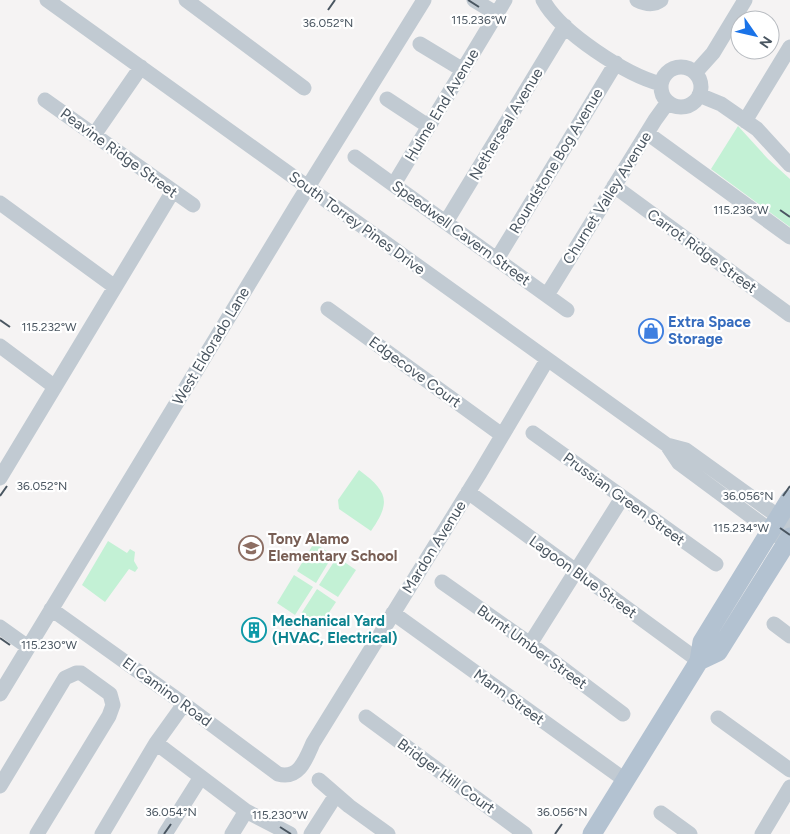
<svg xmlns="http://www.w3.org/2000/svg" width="790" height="834" font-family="Figtree,sans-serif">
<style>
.green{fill:#c3f1d5}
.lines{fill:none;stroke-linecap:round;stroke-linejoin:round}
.minor{stroke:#c1cad2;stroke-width:15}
.major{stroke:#b3c2d1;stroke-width:19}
.ticks{fill:none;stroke:#4a5661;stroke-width:2}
.labels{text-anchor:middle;stroke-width:4.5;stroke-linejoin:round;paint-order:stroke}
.street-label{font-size:15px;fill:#4a5661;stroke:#fff}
.shop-label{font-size:15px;font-weight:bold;fill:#366cbe;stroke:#fff;text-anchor:start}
.education-label{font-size:15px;font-weight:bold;fill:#785e54;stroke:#fff;text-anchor:start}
.culture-label{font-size:15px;font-weight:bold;fill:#0d838f;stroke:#fff;text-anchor:start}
.ticks-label{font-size:12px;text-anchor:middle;fill:#4a5661;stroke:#fff;stroke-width:4.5;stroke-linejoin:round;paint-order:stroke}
</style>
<rect width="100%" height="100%" fill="#f5f3f3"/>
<path class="green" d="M738 126 768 159 790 179V227L711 169Z
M359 470C387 491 392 501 371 531L339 509 338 500Z
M108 541 127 553 130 549 135 552 134 561 138 568 135 572 129 569 105 602 82 585Z
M314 543 333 555 316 583 297 571Z
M337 557 356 570 338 597 319 585Z
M294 575 313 587 295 615 277 603Z
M317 589 336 602 318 629 299 617Z"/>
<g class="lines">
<path class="minor" d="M47 0 667 445 686 450 779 517 790 526
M186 0 304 88
M474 0 497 14
M543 0C560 32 626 75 661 84
M637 0C645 4 653 6 661 0
M420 44 463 70
M661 87a20 20 0 1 1 40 0a20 20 0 1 1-40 0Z
M695 73 713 53 745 0
M699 95 721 104 757 129 790 165
M387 99 428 126
M45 100 193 205
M745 121 790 47
M647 133 790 237
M94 135 141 67
M355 157 567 310
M394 184 505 0
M614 186 790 315
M0 203 115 287
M446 222 565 26
M497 259 616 63
M547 295 655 120 668 102
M328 309 502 435
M0 346 55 387
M533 433 716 564
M667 445 679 463 779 537
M0 478 173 191
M468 492 699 661
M442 582 530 644 623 714
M51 609 184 704 278 774C299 780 306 759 313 743L480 473 547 360
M393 613 625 780
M774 624 790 636
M0 627 28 647
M530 644 622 498
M0 694 298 203 424 0
M366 717 525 834
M718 718 790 770
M156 743 246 811 290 834
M319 780 349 806 388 834
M0 786 65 678 76 673H81L110 694 113 705 109 716 37 834
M661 813 690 834
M102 834 156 743 184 704
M165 834 201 777
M232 834 246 811
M311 834 336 795
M762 834 790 787"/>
<path class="major" d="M699 661 718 652 790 537
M592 834 699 661 702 642 790 499"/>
</g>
<path class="ticks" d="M468 0 479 7M328 10 335 0M780 210 790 217M0 320 10 327M0 496 7 486M783 496 790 486M780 528 790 535M0 638 10 645M280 827 291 834M164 834 171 824M555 834 562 824"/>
<defs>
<symbol id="shop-ring" viewBox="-11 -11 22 22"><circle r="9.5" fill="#fff" stroke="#3f7fe0" stroke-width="1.5"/><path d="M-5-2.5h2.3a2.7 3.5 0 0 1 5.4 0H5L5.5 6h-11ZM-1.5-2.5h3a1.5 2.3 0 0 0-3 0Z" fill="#3f7fe0"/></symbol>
<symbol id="school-ring" viewBox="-11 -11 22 22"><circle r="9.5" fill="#fff" stroke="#8d6e63" stroke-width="1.5"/><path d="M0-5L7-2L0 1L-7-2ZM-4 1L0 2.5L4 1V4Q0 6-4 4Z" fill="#8d6e63"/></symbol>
<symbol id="building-ring" viewBox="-11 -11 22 22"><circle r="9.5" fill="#fff" stroke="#0f9aa8" stroke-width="1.5"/><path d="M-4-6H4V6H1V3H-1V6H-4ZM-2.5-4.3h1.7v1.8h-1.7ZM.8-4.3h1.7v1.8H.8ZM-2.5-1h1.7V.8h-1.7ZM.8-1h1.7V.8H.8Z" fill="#0f9aa8"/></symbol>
</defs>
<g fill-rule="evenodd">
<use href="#shop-ring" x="637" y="317" width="28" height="28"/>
<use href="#school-ring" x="237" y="534" width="28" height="28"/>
<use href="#building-ring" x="240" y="616" width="28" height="28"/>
</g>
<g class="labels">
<g class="street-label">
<text transform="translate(442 105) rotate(-59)" y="5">Hulme End Avenue</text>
<text transform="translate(506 124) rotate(-59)" y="5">Netherseal Avenue</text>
<text transform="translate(119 153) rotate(36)" y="5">Peavine Ridge Street</text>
<text transform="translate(556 161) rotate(-59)" y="5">Roundstone Bog Avenue</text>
<text transform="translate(607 198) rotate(-58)" y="5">Churnet Valley Avenue</text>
<text transform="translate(357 223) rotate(36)" y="5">South Torrey Pines Drive</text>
<text transform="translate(461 233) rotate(36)" y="5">Speedwell Cavern Street</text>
<text transform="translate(702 251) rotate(36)" y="5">Carrot Ridge Street</text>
<text transform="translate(211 346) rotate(-59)" y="5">West Eldorado Lane</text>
<text transform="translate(415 372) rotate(36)" y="5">Edgecove Court</text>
<text transform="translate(624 499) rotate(36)" y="5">Prussian Green Street</text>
<text transform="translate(434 547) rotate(-58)" y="5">Mardon Avenue</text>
<text transform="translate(583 577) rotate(36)" y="5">Lagoon Blue Street</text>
<text transform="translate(532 647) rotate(36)" y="5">Burnt Umber Street</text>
<text transform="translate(167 692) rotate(36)" y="5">El Camino Road</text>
<text transform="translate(509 697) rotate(36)" y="5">Mann Street</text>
<text transform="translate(446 776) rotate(36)" y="5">Bridger Hill Court</text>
</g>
<g class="shop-label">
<text x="668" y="327">Extra Space<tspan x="668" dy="17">Storage</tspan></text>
</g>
<g class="education-label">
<text x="268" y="544">Tony Alamo<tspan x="268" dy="17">Elementary School</tspan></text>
</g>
<g class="culture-label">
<text x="272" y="626">Mechanical Yard<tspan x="272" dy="17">(HVAC, Electrical)</tspan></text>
</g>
</g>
<g class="ticks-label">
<text x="479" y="24">115.236°W</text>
<text x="328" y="27">36.052°N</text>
<text x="741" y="214">115.236°W</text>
<text x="49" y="331">115.232°W</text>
<text x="42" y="490">36.052°N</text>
<text x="748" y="500">36.056°N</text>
<text x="741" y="532">115.234°W</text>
<text x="49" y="649">115.230°W</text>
<text x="171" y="816">36.054°N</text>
<text x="562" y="816">36.056°N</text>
<text x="280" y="819">115.230°W</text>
</g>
<g transform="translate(755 35) rotate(124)"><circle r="24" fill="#ffffff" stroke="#b7bbc0"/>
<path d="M0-4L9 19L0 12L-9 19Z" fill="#1a73e8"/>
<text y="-8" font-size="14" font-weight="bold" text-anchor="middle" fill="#4a5661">N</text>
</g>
</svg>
